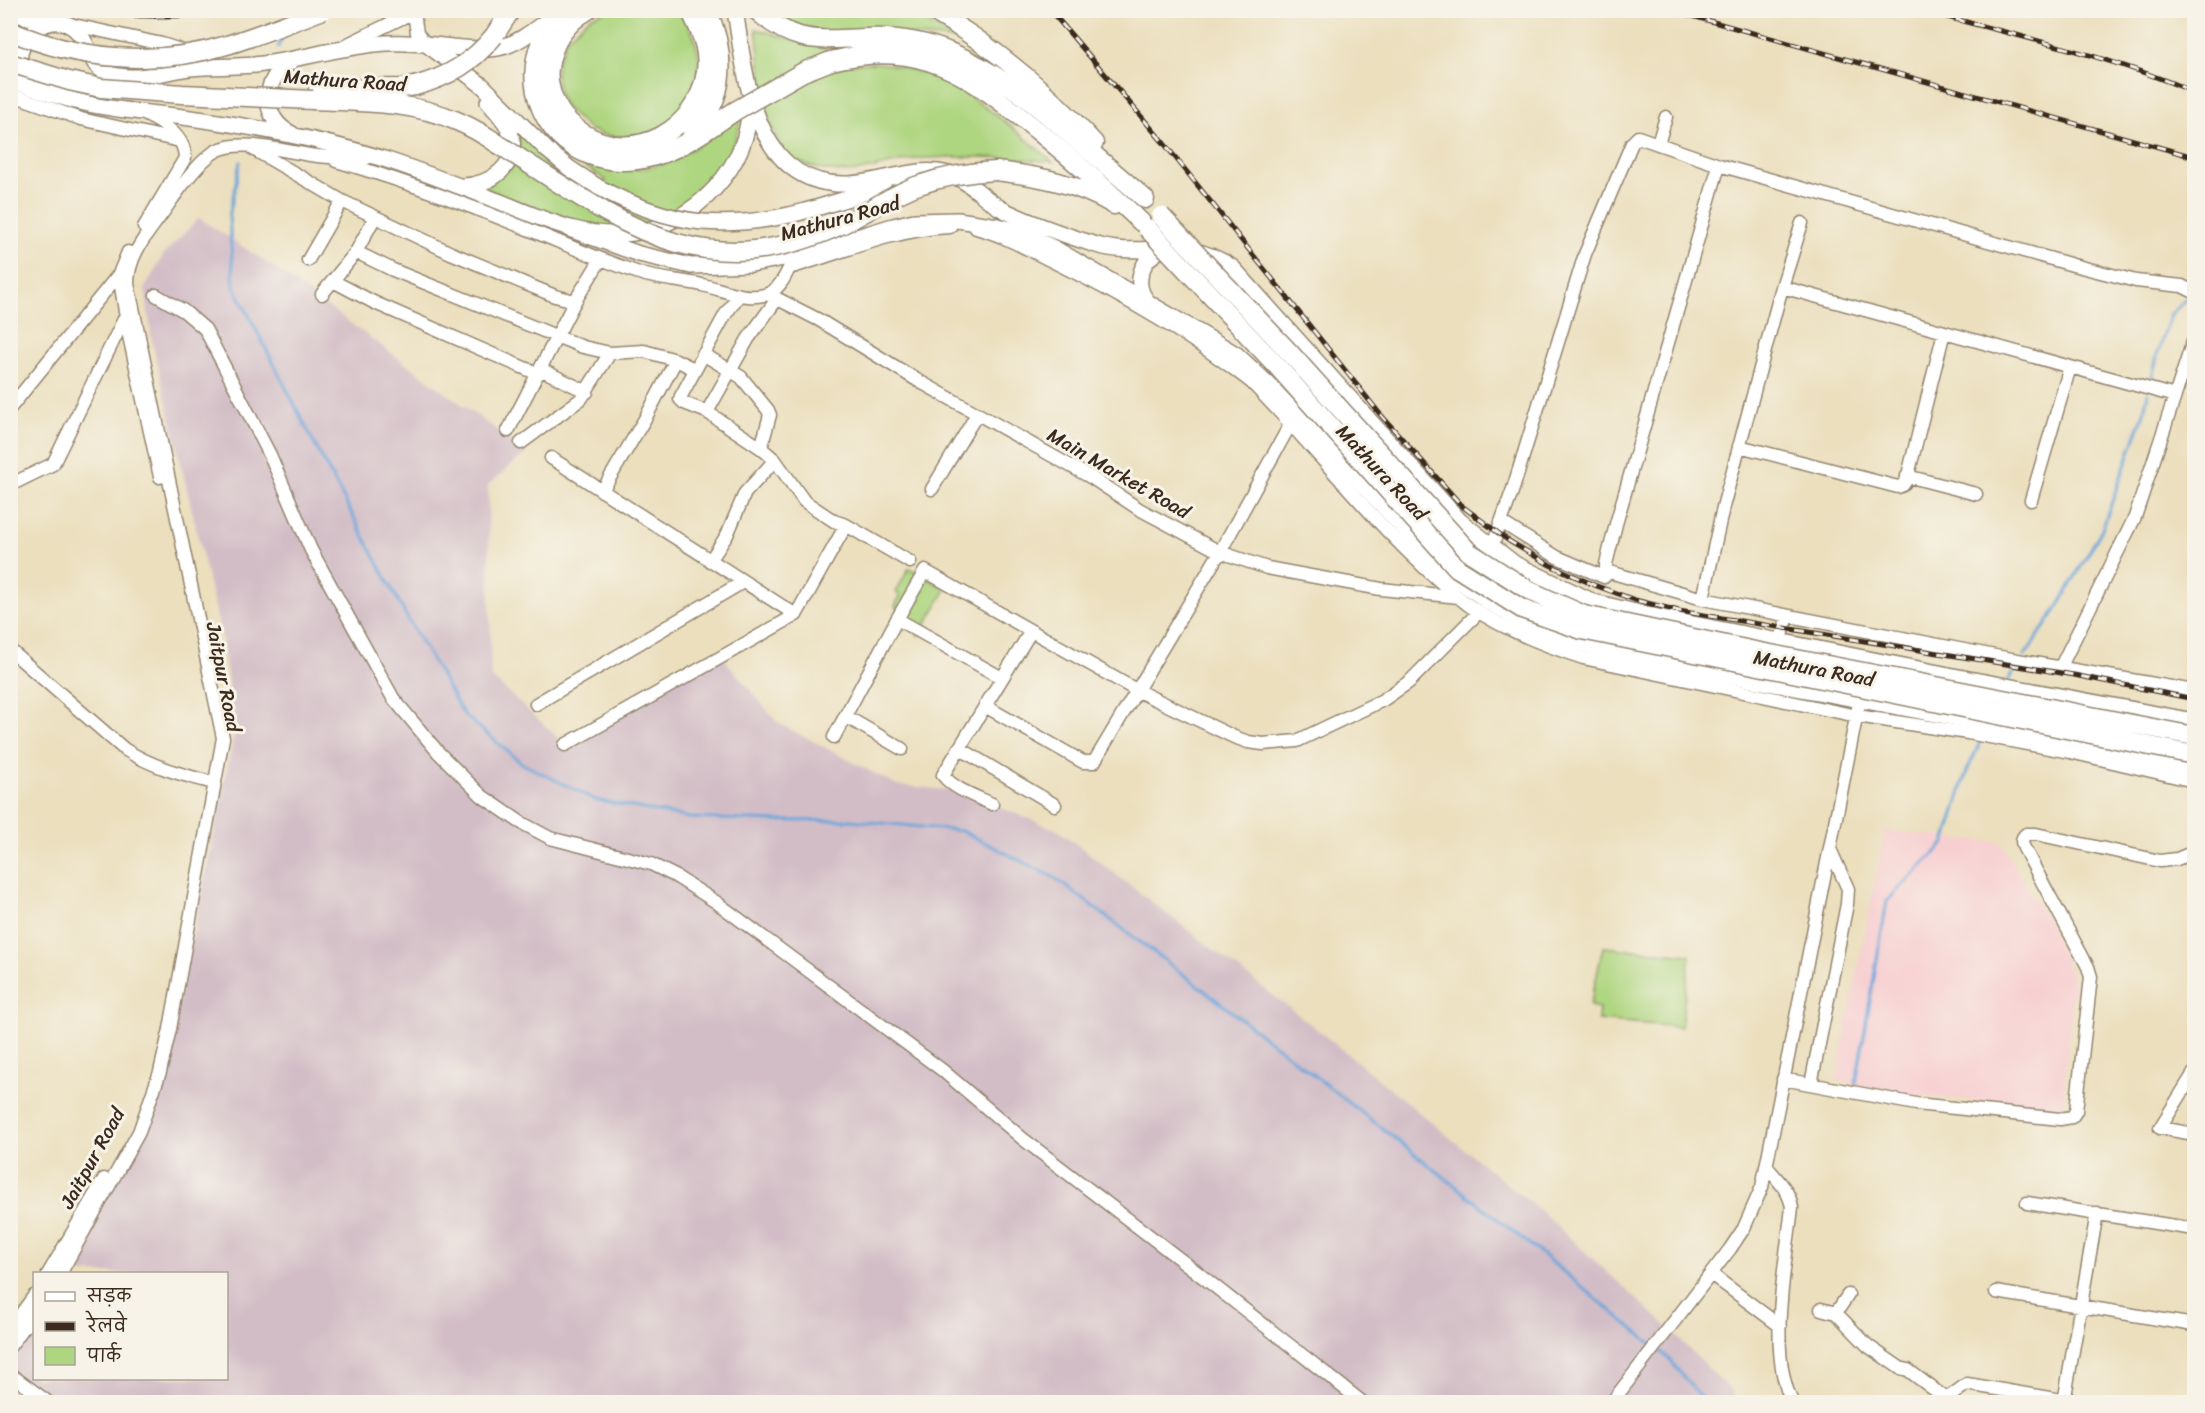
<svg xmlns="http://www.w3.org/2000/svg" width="2205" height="1413" font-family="Sriracha,'Playpen Sans Deva',sans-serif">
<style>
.built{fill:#f7cfd1}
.industrial{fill:#d2bdc6}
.green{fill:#aed57f;stroke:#74804e;stroke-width:1.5}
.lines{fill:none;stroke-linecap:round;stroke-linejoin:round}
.stream{stroke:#6aa5da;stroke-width:3}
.minor-casing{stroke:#93846e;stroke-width:15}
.major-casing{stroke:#93846e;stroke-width:18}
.highway-casing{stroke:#93846e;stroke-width:21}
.minor{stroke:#fff;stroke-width:12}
.major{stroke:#fff;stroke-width:15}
.highway{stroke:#fff;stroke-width:18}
.rail-casing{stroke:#3b2a1e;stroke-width:5}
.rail{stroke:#f7f3e8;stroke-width:3;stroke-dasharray:9;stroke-linecap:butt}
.major-bridge-casing{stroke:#93846e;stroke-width:18;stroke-linecap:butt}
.highway-bridge-casing{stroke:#93846e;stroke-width:21;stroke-linecap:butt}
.major-bridge{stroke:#fff;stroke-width:15}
.highway-bridge{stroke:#fff;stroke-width:18}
.labels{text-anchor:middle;stroke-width:6;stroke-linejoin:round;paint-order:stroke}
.street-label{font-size:20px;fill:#3b2a1e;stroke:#f7f3e8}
</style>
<rect width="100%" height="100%" fill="#f7f3e8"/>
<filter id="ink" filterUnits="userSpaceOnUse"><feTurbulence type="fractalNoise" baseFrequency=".0167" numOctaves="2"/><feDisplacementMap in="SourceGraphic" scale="12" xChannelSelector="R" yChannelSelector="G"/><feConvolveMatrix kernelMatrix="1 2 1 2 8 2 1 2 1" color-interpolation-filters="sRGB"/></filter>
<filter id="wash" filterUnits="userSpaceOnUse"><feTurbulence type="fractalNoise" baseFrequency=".008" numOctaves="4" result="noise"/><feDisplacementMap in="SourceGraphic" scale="24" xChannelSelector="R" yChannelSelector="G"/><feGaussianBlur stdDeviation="1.35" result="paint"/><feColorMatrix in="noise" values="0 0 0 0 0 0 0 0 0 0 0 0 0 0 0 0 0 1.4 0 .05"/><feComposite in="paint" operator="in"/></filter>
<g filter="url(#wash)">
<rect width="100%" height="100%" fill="#ebdfbe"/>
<path class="built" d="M1885 830 1956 839 2000 842 2049 924 2074 980 2062 1110 1960 1099 1885 1094 1836 1080Z"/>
<path class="industrial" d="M199 218 269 264 527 452 488 485 491 677 565 744 718 652 778 723 897 785 957 791 1058 830 1314 1027 1539 1210 1661 1321 1730 1390 1737 1402H11L10 1354 34 1315V1378H226V1274L59 1273 143 1129 169 1052 235 730 222 638 152 341 145 288 164 254Z"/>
<path class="green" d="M608 10 679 11 693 34 699 56 698 75 688 106 658 131 623 138 604 135 589 129 566 108 559 94 556 78 557 63 567 38 590 17Z
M768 11H906L959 40 897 34 813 32 790 24Z
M756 29 827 49 831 68C918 44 993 110 1053 162 1010 157 969 156 926 158 881 161 857 182 809 166 800 163 789 157 783 149 762 119 761 65 756 29Z
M741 116C728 197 650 243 571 222 542 214 514 199 486 189L518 152 520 133 571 178 596 195 606 180 574 159 576 156C648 190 683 154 741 116Z
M909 568 946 589 919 636 895 606 900 596 896 592Z
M1603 947 1690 955 1681 1027 1598 1020 1599 1008 1590 1006Z"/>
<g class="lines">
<path class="stream" d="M278 47 286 31
M240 162 229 217 234 286 314 443 409 621 464 715 523 764 596 800 690 818 778 821 851 820 962 831 1055 878 1200 987 1378 1125 1543 1255 1653 1345
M2150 387 2157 356 2171 314 2191 294
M2024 657 2058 607 2102 529 2143 416 2148 393
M2007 682 2018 665
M1856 1083 1887 901 1945 843 1967 771 1981 740
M1658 1349 1667 1357 1705 1402"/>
</g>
</g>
<g filter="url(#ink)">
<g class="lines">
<defs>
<path id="minor" d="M414 13 417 33 426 44
M69 24 162 44 186 52
M346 45 418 10
M10 94 81 119 180 141
M1658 144 1666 117
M253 149 342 201 451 253 555 296 575 301 601 259
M336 161C400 179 463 203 525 228 563 243 600 260 639 273 659 280 681 280 702 285 722 289 743 300 764 295 779 292 786 275 792 262
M1719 165 1616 524 1606 564V571L1703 599 1995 656 2194 691
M144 227 185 158C185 136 163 123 146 115
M976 228C1003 235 1027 249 1052 261 1121 295 1190 334 1251 382 1320 452 1380 533 1457 596 1491 625 1541 644 1583 658L1857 716 1968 733 2070 752 2194 781
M128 252 119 274 129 336 160 477
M356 252 393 270 583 347 610 353 644 351 676 360 694 369
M308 260 342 201
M789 268C844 252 891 230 950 227
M333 281 375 303 538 374
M1782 287 2175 396 2135 517 2060 668
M322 294 356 252 375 217
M768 294 819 320 917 380 1092 478 1139 509 1220 552 1267 568 1381 589 1459 597
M156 295 184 311 205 329 270 455 311 550 393 698 438 752 482 796 520 822 550 838 651 864 675 876 716 902 942 1070 1023 1139 1194 1270 1362 1402
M777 299 748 339 707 412 761 448 775 460 804 501 834 521 846 525 910 562
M703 354 741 377 768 410 770 415 761 448
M540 369 587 392
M2175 396 2194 338
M10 408 119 274
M707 412 684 403 680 399 681 396 725 315 739 295
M508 431 575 301
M521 443 581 399 610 353
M1739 446 1898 487 1903 485 1907 479 1944 332
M551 458 796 615
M1907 476 1976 494
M10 485 53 464 126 315
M932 489 977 414
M602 491 646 417 676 360
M2031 500 2070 367
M1501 522 1557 557 1604 577 1608 572
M1492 547 1513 489 1585 254 1632 143 1638 137 1719 165 2073 265 2136 281 2182 286 2194 292
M710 561 727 535 745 493 775 460
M1703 599 1723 507 1782 287 1802 223
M897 619 1002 678
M1780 642 1788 616
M10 650 124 749C151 766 179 774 210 782
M536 704 743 582
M985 706 1083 762H1094L1220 552 1291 423
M845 716 902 749
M834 737 897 619 925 571 1136 690 1234 737 1248 742 1263 744 1297 741 1383 700 1409 682 1479 612
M565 745 796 615 846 525
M959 748 1055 805
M992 804C977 797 953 789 943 775L1031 631
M2194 1073 2160 1128 2194 1134
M1783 1079 1916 1104 2060 1119 2072 1117 2076 1111 2091 977 2088 967 2025 850C2022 844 2020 839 2026 834H2036L2160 861 2177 859 2194 852
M1811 1084 1847 904 1848 889 1830 849
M1766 1166C1777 1179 1789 1190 1792 1207 1786 1263 1767 1351 1792 1402
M2027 1203 2194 1229
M48 1274 104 1179
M60 1274 139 1132 160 1072 170 1029 223 738 128 284C128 256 145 237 161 215 173 198 199 159 218 150 244 138 289 153 317 156 334 158 351 157 367 158
M1711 1274 1780 1326
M1996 1292 2194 1325
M1821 1309 1836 1313 1868 1346 1900 1368 1908 1370 1944 1397H1949L1967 1384 2073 1402
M1836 1313 1848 1295
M10 1329 34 1296
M10 1346 34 1314
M10 1374 48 1402
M1612 1402 1730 1249 1744 1228 1762 1187 1858 708
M2064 1402 2097 1213"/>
<path id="major" d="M735 10C746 79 754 188 849 184 878 183 908 169 938 172 965 175 979 195 1000 208 1026 222 1065 235 1093 244 1146 261 1181 232 1233 268L1460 521 1515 564 1594 602 1648 615 1974 680 2194 721
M10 11 23 16 52 21
M426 44 483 86 547 150 569 168 598 187
M292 61C261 78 260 119 292 134
M25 76C20 68 18 59 21 50 29 27 58 10 78 32 94 50 87 71 118 76 144 80 165 71 190 68 214 65 239 68 263 64 301 59 337 48 375 44 401 41 427 44 452 47 467 48 483 51 498 48 519 44 539 26 556 14
M10 79C37 90 64 99 93 105 123 111 153 113 183 117 251 126 321 139 387 160 424 172 461 187 498 201 541 218 584 240 633 233 693 225 753 165 749 102
M462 186C490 186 522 164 510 132 506 121 496 111 488 102
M702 222C769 227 820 207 883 187
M569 229 639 254 691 266 752 264 795 256 893 226 914 221 958 220 998 226 1017 231 1054 248 1219 344 1237 355 1267 383 1438 565 1488 602 1539 631 1623 656 1968 720 2045 736 2194 772
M1149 303C1131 285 1141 257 1164 249"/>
<path id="highway" d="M563 10C504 68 542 161 624 161 666 161 701 134 735 111
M588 10C566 23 552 43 549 68 547 84 552 98 560 111 566 120 574 127 583 133 634 166 699 129 706 71 709 50 700 29 690 10
M756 10C795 46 819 39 867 38 896 37 926 42 952 53 994 70 1031 101 1065 130 1092 153 1119 176 1145 199
M931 10C992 45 1047 91 1094 143
M494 36 511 10
M831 61C924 38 970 76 1038 131 1073 160 1108 190 1141 222
M318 89 402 88 415 86
M313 100C362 102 411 101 457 121 471 127 485 135 498 144
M692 132C728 99 726 52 707 10
M996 171C1038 176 1077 183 1114 205"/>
</defs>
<use href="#minor" class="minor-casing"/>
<use href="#major" class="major-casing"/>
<use href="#highway" class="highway-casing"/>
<use href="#minor" class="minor"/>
<use href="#major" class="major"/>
<use href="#highway" class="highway"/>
<defs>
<path id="rail" d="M84 10C133 18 185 18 234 10
M1050 10 1163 142 1380 414 1462 506 1509 541 1550 565 1594 585 1635 600 1679 611 2074 675 2194 699
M1671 10 2194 157
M1921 10C2013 35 2107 55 2194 92"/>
</defs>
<use href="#rail" class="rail-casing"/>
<use href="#rail" class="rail"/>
<defs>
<path id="major-bridge" d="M598 187C631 205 665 218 702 222"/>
<path id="highway-bridge" d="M10 31C78 60 156 67 227 45 260 35 291 22 323 10
M10 63 69 81 101 88 182 94 313 100
M415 86C448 77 472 63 494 36
M735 111 803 72 831 61
M498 144C616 219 698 292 843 224 868 212 890 196 916 186 941 177 969 172 996 171
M1161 216 1290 353 1469 552 1530 591 1584 615 1755 651 2194 736
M1147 228 1277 366 1457 568 1522 609 1582 630 2194 755"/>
</defs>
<use href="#major-bridge" class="major-bridge-casing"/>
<use href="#highway-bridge" class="highway-bridge-casing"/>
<use href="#major-bridge" class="major-bridge"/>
<use href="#highway-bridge" class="highway-bridge"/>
</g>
</g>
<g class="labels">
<g class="street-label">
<text transform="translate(345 80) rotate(4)" y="7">Mathura Road</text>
<text transform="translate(840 218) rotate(-15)" y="7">Mathura Road</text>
<text transform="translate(1382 472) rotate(47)" y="7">Mathura Road</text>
<text transform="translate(1119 473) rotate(30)" y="7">Main Market Road</text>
<text transform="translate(1814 668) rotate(11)" y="7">Mathura Road</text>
<text transform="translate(224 677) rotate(79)" y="7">Jaitpur Road</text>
<text transform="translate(92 1158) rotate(-61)" y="7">Jaitpur Road</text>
</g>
</g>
<rect width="2205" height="1413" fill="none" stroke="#f7f3e8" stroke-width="36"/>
<rect x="33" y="1272" width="195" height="108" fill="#f7f3e8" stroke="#aca397" stroke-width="1.5"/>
<rect x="45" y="1292" width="30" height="9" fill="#ffffff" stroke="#aca397" stroke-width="1.5"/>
<text x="87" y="1302" font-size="18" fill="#3b2a1e">सड़क</text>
<rect x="45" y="1322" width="30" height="9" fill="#3b2a1e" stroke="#aca397" stroke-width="1.5"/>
<text x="87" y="1332" font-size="18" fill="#3b2a1e">रेलवे</text>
<rect x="45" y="1347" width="30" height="18" fill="#aed57f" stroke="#aca397" stroke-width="1.5"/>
<text x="87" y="1362" font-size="18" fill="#3b2a1e">पार्क</text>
</svg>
